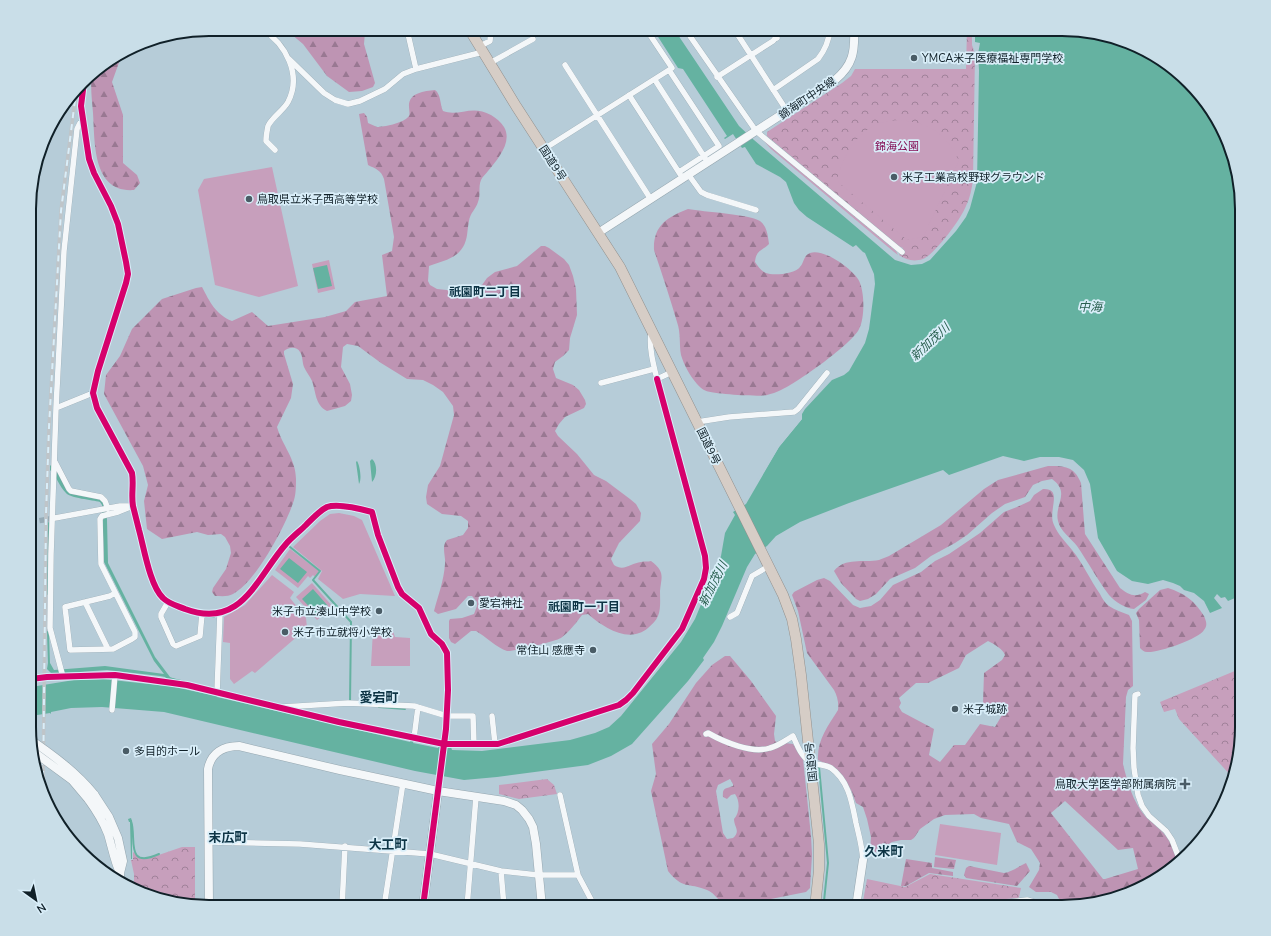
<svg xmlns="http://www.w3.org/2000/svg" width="1271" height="936" font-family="'Nunito Sans','Noto Sans JP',sans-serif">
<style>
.grass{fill:url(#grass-tufts)}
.forest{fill:url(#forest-firs);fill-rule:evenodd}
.park{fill:url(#park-crowns)}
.garden{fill:#c79fbc}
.water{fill:#65b2a1}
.pier{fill:#b6ccd8}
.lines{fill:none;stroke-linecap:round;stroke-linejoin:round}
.stream{stroke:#65b2a1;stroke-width:2}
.street-tunnel{stroke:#95aab5;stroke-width:5.5;stroke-dasharray:5.5 3;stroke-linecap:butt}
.street-casing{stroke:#96a7b0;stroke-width:6}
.secondary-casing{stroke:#96a7b0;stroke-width:9}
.highway-casing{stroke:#92908d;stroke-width:11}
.street{stroke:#f4f7f9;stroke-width:5.5}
.secondary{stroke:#f4f7f9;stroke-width:8}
.highway{stroke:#d6cdc6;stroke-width:10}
.rail-casing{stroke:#bfc5c9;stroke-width:3.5}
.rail{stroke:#d9eef9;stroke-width:2;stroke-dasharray:6;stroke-linecap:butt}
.secondary-bridge-casing{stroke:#96a7b0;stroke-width:9;stroke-linecap:butt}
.secondary-bridge{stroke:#f4f7f9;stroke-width:8}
.cycleway-casing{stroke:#d9eef9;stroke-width:8}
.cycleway{stroke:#d6006c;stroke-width:6}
.poi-dot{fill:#4a5c66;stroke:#d9eef9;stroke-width:1.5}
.labels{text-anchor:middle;stroke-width:3.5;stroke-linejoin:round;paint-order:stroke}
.poi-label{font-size:11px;fill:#102028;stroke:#d9eef9;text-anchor:start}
.street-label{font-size:11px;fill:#102028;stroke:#d9eef9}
.park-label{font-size:11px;fill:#840e55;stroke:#d9eef9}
.neighbourhood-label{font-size:12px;font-weight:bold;fill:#0d3445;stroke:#d9eef9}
.water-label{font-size:12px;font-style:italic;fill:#295f4f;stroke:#d9eef9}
.quarter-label{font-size:13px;font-weight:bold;fill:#0d3445;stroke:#d9eef9}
.rim{fill:none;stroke:#102028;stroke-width:2}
</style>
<defs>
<pattern id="grass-tufts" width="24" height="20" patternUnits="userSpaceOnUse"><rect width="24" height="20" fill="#c79fbc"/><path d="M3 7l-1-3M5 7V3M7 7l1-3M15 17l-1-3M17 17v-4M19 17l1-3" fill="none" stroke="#a08199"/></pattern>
<pattern id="forest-firs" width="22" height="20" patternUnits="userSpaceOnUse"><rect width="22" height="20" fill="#be94b3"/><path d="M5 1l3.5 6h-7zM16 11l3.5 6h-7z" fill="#997892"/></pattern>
<pattern id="park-crowns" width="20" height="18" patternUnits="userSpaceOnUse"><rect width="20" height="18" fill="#c79fbc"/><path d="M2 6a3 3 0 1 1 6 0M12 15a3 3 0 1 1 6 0" fill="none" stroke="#a08199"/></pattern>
</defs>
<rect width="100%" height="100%" fill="#b6ccd8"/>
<path class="grass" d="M762 139 896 251 898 255 894 252 771 149Z"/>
<path class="forest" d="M285 29H369L365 32 364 44 375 83 373 87 362 91 349 92 327 76 303 44Z
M120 55 121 57 112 82 123 115V163L137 175 140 183 134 190C92 193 95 142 93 113 92 100 90 86 92 73Z
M435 90C441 94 440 105 443 111 459 117 472 104 491 115 496 118 501 122 504 127 513 142 497 160 488 171 486 174 482 177 481 180 478 187 481 195 478 202 476 209 470 213 469 221 467 230 468 239 463 247 455 260 441 261 429 266L428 281 430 285 437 289 466 292 482 285 487 278 495 272 517 266 541 246H545L549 248 564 259 569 265 573 276 576 289 577 315 570 338 569 350 563 356 555 362 553 369 556 378 573 385 579 390 585 400 586 404 584 408 565 417 559 424 555 431 558 436 577 454 594 475 606 481 630 499 636 504 641 513 640 521 619 543 611 559 614 565C624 572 631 563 641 562 644 561 648 562 651 561 666 572 661 578 660 591 660 599 661 609 658 616 656 621 652 624 648 628 629 644 604 628 588 614L582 615C576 623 569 632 561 638 556 641 513 652 507 651 497 648 485 636 476 631H471L455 644 451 642 449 638V621L450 619 462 618 474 614 477 606V602L472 596H468L456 609 438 614 434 611C438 596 444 580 445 564 446 557 441 546 447 540L463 535 468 528V521L461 516 442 514 427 504 426 497 428 485 440 466 454 415 453 406 443 392 433 385 423 380 407 379 381 363 358 346 347 344 343 347 341 367 350 384 352 395 351 401 345 406 327 411C315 405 316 392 312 381 310 376 306 372 304 367 302 362 303 356 300 352 297 346 288 347 284 351V354L293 384 291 398 277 427C282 445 296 459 296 479 296 486 296 496 293 503 285 527 255 583 233 594 228 597 221 596 215 596L212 592 213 588 226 569 231 553 230 546 225 537 221 534 208 535 197 532 162 539 147 529 144 501 148 485 143 466 104 394 106 375 120 356 132 329 162 299 196 288 202 287C210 302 215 314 232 321L252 312 268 326 325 317 346 311 355 302 387 296 382 255 392 251 394 237 384 179C381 170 376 169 368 165L359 114 364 113 367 117 368 123C371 124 374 126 377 127 384 127 402 123 407 118 411 115 409 111 409 107 408 93 424 91 435 90Z
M688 209C704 212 748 214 760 221 767 226 768 236 769 244 762 251 756 250 755 262 758 266 761 271 766 273 773 276 795 274 800 267 804 263 803 256 810 253 823 248 851 268 858 279 865 290 865 318 859 329 853 343 797 383 781 390 777 392 771 394 767 395 759 397 710 394 704 390 702 389 699 386 697 384 690 376 684 365 681 355 679 344 681 333 677 322 670 298 662 274 654 250 653 226 667 217 688 209Z
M1048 466C1065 466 1074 466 1081 483L1085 534 1120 588C1129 595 1135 598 1145 592L1149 594 1146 600 1134 609C1125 608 1115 602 1109 595 1097 579 1088 562 1077 546 1071 538 1060 531 1058 521 1054 504 1071 493 1052 479L1042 481 1033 485 1025 497 1005 504 992 513 967 535 955 543 931 556 915 568 890 579 876 594 868 599 860 601 856 599 841 583 834 571C845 557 863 563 879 560 882 559 886 557 889 556L941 525 984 489 998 480Z
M1043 489C1064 488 1047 511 1054 525 1058 535 1066 542 1072 550 1083 563 1090 580 1100 594 1102 598 1105 603 1109 606 1115 610 1122 612 1129 615L1132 621 1133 686 1128 690 1126 697 1123 764C1127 781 1133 802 1145 816 1148 819 1153 822 1156 826 1167 835 1174 846 1177 860L1142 888 1063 907 1057 895 1051 892H1036L1029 887 1039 870 1040 863 1031 849 1017 842 1009 824 981 818 974 814 945 815 934 819 920 829 914 838 911 840H901L892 842 887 845 885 854 870 851 871 837 867 819 863 807 856 803 852 792 845 779 833 767 818 760C817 740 828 726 838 710 839 703 837 695 834 690L807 653 798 611 792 595 794 592 817 580 824 578 830 581 853 605 860 608 871 606 880 600 893 585 921 572 935 561 949 554 980 533 1004 512 1017 507 1030 501 1034 495ZM988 641C994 644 1003 649 1005 655L1002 660 984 673 983 703 985 706 991 704 1002 713V715L995 727 980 724 965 745H954L940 762 929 755 934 729 902 712 899 707 901 703 899 698 916 683H928L959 668 966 655ZM1065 801 1118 850 1133 848 1138 869 1105 879H1103L1051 813Z
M1168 588C1184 593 1195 601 1204 616 1206 621 1208 625 1204 630 1199 639 1158 653 1147 652 1144 652 1142 650 1140 648L1139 620 1136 613 1139 609 1160 590Z
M725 656H730L751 681 776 716 774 734 775 741 777 742 793 744 803 759 811 836 812 855 810 888 806 892 761 901 722 902C716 898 713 892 707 890 688 882 683 890 668 871L651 791 656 774 652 744 669 724 696 683 712 665ZM730 779 733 784V786C726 789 722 787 723 797L727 799 731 795 735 794C740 801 740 812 734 819 734 827 741 831 733 838L727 839 723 833 716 791 718 785Z
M935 857 956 860 954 869 934 867Z
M906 859 932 863V868L953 872V876L929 873 906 886H901Z
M1026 863 1030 871 1017 886 966 878 964 875 966 868 969 866 1004 873C1012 872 1019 866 1026 863Z"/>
<path class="park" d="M967 29H972V45L975 54 973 179C972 188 970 198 966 206 961 219 935 254 923 259 914 262 906 260 899 255L903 248 896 245 767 136V132L842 83 851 76 855 69H966Z
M1242 668V739L1233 778 1179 719 1175 709 1164 712 1160 702Z
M547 779 554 785 557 794 519 799 499 794V785Z
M182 847H195V906L140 893 134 890V874L131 860H133V852L141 858 147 859Z
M930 874 1021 888 1019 897 1018 898 994 900 990 907H862L867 879 905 887Z"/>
<path class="garden" d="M898 120C928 122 947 133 959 161L923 237 907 240 837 181C842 158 856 132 880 123 886 121 892 121 898 120Z
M272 167 298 286 259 297 215 285 198 190 204 179Z
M329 260 335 289 318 293 312 264Z
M339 513 354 516 362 520 395 596 360 594 343 599 318 579 322 571 293 547 320 521 330 514Z
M290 549 319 571 315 577 313 575 310 578 308 576 298 588 275 570Z
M272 575 294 592 290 598 306 618 307 628 255 673 252 671 234 684 230 679V643L223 642 224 617 245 605Z
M312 583 333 607 317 620 296 597Z
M373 630 393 631 395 637 410 638V666H371Z
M940 824 1001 833 997 865 935 855Z"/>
<path class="water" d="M653 29H674L739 126 754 140 895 260 911 265 922 264 930 260 956 231 966 217 970 208 977 182 979 70 978 54 980 43 975 42V29H1074L1120 39 1172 66 1223 129 1242 197V595L1228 601 1225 597 1221 598 1217 594 1214 598 1222 608 1210 613 1204 601 1194 593 1184 590 1180 586 1173 583 1163 580 1148 584 1132 581 1117 571 1098 538 1090 484 1084 470 1073 460 1059 457H1040L1024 461 1003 456 949 475 943 470 849 503 800 522 776 536 767 546 755 554 747 567 722 626 714 642 703 658 704 660 688 681 632 744 611 756 588 765 497 777 464 780 415 771 164 712 102 707 71 708 51 712V714L50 713 31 716V687L74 680 103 679 167 686 168 680 165 677 160 676 107 670 52 674 47 669 48 663H50L54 670 105 666 164 674 154 661 104 562 102 505 100 502C92 500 70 498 66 493 59 486 57 477 50 470V465L59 474 68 490 101 499 106 505 107 520 108 563 155 657 170 677 175 679 170 680V686L216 696V695L217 697 410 742 411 740H414L413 743 438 748 439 746 451 747 452 750 482 751 570 740 595 733 609 727 621 716 681 642 695 619 721 556 725 533 735 515 733 512 746 504 779 447 802 419V414L805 409 832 380 844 375 849 371 865 343 869 329 875 284 874 274 865 253 863 252 856 245 853 247 807 217 799 210 794 203 786 182 780 177 756 164 745 147 742 148 733 134 725 139 724 138 727 136 683 69 678 68Z
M327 265 332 286 318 289 313 268Z
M372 459C378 464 377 477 372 482L370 461Z
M357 461C360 466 362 479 359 484L356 462Z
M289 558 307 572 298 583 280 569Z
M313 589 328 606 317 615 302 599Z
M131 818 132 821V859H131L130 822H129L128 819Z"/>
<path class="pier" d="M800 418 802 419 779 447 749 497 748 495 778 446 800 419Z"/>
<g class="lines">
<path class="stream" d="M290 547 320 571 313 580 351 622 350 703
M48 594 49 523
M206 617H214
M48 632 49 664
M172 679 194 684
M379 707 405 709
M819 767 828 863 824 901
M131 821C137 837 124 870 159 854"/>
<path class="street-tunnel" d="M31 522 55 518"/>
<defs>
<path id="street" d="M262 29C286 44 302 75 288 102 283 111 272 117 268 126 267 131 266 136 266 141L275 150
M646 29 672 68 669 70 719 146 679 172
M685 29 756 131 902 252
M734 29 787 111
M771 29 777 38
M408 34 416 69
M480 46 490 41 491 29
M289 59 324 93 335 100 348 104 360 101 385 89 403 74 416 69 483 52
M490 63 533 39
M565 65 650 198
M717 77 773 41 783 29
M655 80 705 158
M84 82 81 106 89 159 94 173 111 206 118 224 126 262 128 274 126 283 98 371 93 393 97 408 132 473C134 484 131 495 133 506 135 514 137 522 139 530 144 548 150 586 163 598 169 604 178 606 185 609 242 630 256 578 286 544 292 537 300 531 306 525 312 519 319 511 327 507 338 503 361 509 372 512L378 535 398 587 402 594 419 608 431 634 442 644 447 653V716L438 791
M773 90 818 59C825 50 829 41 830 29
M629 95 680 174
M83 122 80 123 77 129 64 251 56 408 93 393
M544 149 669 70
M688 174 701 192 707 195 756 210
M651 332C649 348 653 363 657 379L672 372
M601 383 654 369
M56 408 51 554 50 628 63 677
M697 422 729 417 794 412 798 409 827 373
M55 462 69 489 71 491 101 497 105 501 108 509
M55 518 120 506H129
M115 593 110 596 65 607 70 650 113 649 132 639 135 637V632L101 564 100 519 102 516 118 512 133 506
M85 602 108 649
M168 602 161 614V617L173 644 176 646 200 636 202 614
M730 617 737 613 752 576 769 566
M31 679 47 677 115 675 187 685 339 722 444 744H498L619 705 626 700 633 693 682 629 704 579 706 568 705 556 657 379
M217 693 220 613
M1138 694 1135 695 1133 748 1134 768 1138 795 1142 806 1149 816 1166 831 1172 840 1179 858
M282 707 348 703 414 706 447 716H473L474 745
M112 710 115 675
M492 716 495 744
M706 734 708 733C724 742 752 754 770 748 778 746 786 740 793 736 797 745 801 756 810 762 816 765 824 764 831 768 849 781 852 803 856 823 859 836 862 846 863 860
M414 738 418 707
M560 795 578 875 595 907
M208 842 300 844 430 854 501 871 538 875H578
M501 871 504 907
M1027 900 1030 907
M342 907 345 846
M384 907 403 783
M467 907 476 797
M995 907 1001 903 1027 900 1051 907"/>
<path id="secondary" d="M598 233 835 80C853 65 855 52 854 29
M94 794 109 817 118 838 123 861 120 873V882
M88 799C96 810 103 821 108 834 112 847 114 860 120 873
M209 907 208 769C211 753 223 746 239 746L340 770 438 791 504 801 516 805 522 810 529 819 533 827 536 844 542 907
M423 907 438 791
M856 907 863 860"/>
<path id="highway" d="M469 29 516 106 620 267 783 595 792 619 796 639 801 675 819 844V870L815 907"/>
</defs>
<use href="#street" class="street-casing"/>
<use href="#secondary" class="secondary-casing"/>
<use href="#highway" class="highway-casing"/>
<use href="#street" class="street"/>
<use href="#secondary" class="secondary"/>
<use href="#highway" class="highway"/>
<defs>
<path id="rail" d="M43 789 46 515 49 427 61 211 76 92"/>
</defs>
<use href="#rail" class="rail-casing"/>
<use href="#rail" class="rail"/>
<defs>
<path id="secondary-bridge" d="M31 740C54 756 76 772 94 794
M31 750 72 780 88 799"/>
</defs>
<use href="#secondary-bridge" class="secondary-bridge-casing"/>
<use href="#secondary-bridge" class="secondary-bridge"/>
<defs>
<path id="cycleway" d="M84 82 81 106 89 159 94 173 111 206 118 224 126 262 128 274 126 283 98 371 93 393 97 408 132 473C134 484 131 495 133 506 135 514 137 522 139 530 144 548 150 586 163 598 169 604 178 606 185 609 242 630 256 578 286 544 292 537 300 531 306 525 312 519 319 511 327 507 338 503 361 509 372 512L378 535 398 587 402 594 419 608 431 634 442 644 447 653 448 690 446 729 423 907
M31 679 47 677 115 675 187 685 339 722 444 744H498L619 705 626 700 633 693 682 629 704 579 706 568 705 556 657 379"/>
</defs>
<use href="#cycleway" class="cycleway-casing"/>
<use href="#cycleway" class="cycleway"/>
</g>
<g class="poi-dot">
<circle cx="914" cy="58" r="4"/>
<circle cx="894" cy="177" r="4"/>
<circle cx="249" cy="199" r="4"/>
<circle cx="471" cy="603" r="4"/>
<circle cx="379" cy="611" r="4"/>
<circle cx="285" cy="632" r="4"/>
<circle cx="593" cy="650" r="4"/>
<circle cx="955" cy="709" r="4"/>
<circle cx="126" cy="751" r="4"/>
<path d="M1183 778h4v4h4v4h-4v4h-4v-4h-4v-4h4z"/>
</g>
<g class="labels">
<g class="poi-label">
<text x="922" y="62">YMCA米子医療福祉専門学校</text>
<text x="902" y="181">米子工業高校野球グラウンド</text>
<text x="257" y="203">鳥取県立米子西高等学校</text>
<text x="479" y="607">愛宕神社</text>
<text x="371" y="615" text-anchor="end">米子市立湊山中学校</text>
<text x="293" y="636">米子市立就将小学校</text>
<text x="585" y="654" text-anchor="end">常住山 感應寺</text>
<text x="963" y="713">米子城跡</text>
<text x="134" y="755">多目的ホール</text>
<text x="1176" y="788" text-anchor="end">鳥取大学医学部附属病院</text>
</g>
<g class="street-label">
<text transform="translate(807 98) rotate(-34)" y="4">錦海町中央線</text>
<text transform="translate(553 163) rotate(57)" y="4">国道9号</text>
<text transform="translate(709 446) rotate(64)" y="4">国道9号</text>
<text transform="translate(811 762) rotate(-96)" y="4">国道9号</text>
</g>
<g class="park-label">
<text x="897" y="150">錦海公園</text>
</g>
<g class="neighbourhood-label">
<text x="485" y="296">祇園町二丁目</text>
<text x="584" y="611">祇園町一丁目</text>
</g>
<g class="water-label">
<text x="1090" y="311">中海</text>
<text transform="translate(930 342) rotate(-43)" y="4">新加茂川</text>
<text transform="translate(713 584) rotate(-63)" y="4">新加茂川</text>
</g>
<g class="quarter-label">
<text x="379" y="702">愛宕町</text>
<text x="228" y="842">末広町</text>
<text x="388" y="849">大工町</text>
<text x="884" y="856">久米町</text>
</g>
</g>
<path d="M0 0H1271V936H0ZM209 36H1062A173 173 0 0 1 1235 209V727A173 173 0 0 1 1062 900H209A173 173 0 0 1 36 727V209A173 173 0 0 1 209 36Z" fill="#c9dee8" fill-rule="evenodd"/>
<path class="rim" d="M209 36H1062A173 173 0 0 1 1235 209V727A173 173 0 0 1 1062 900H209A173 173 0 0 1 36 727V209A173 173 0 0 1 209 36Z"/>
<g transform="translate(36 900) rotate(147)" stroke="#d9eef9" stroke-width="3" paint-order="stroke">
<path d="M0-3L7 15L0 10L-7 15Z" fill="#102028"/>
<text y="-6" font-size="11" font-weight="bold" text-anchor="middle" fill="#102028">N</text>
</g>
</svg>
